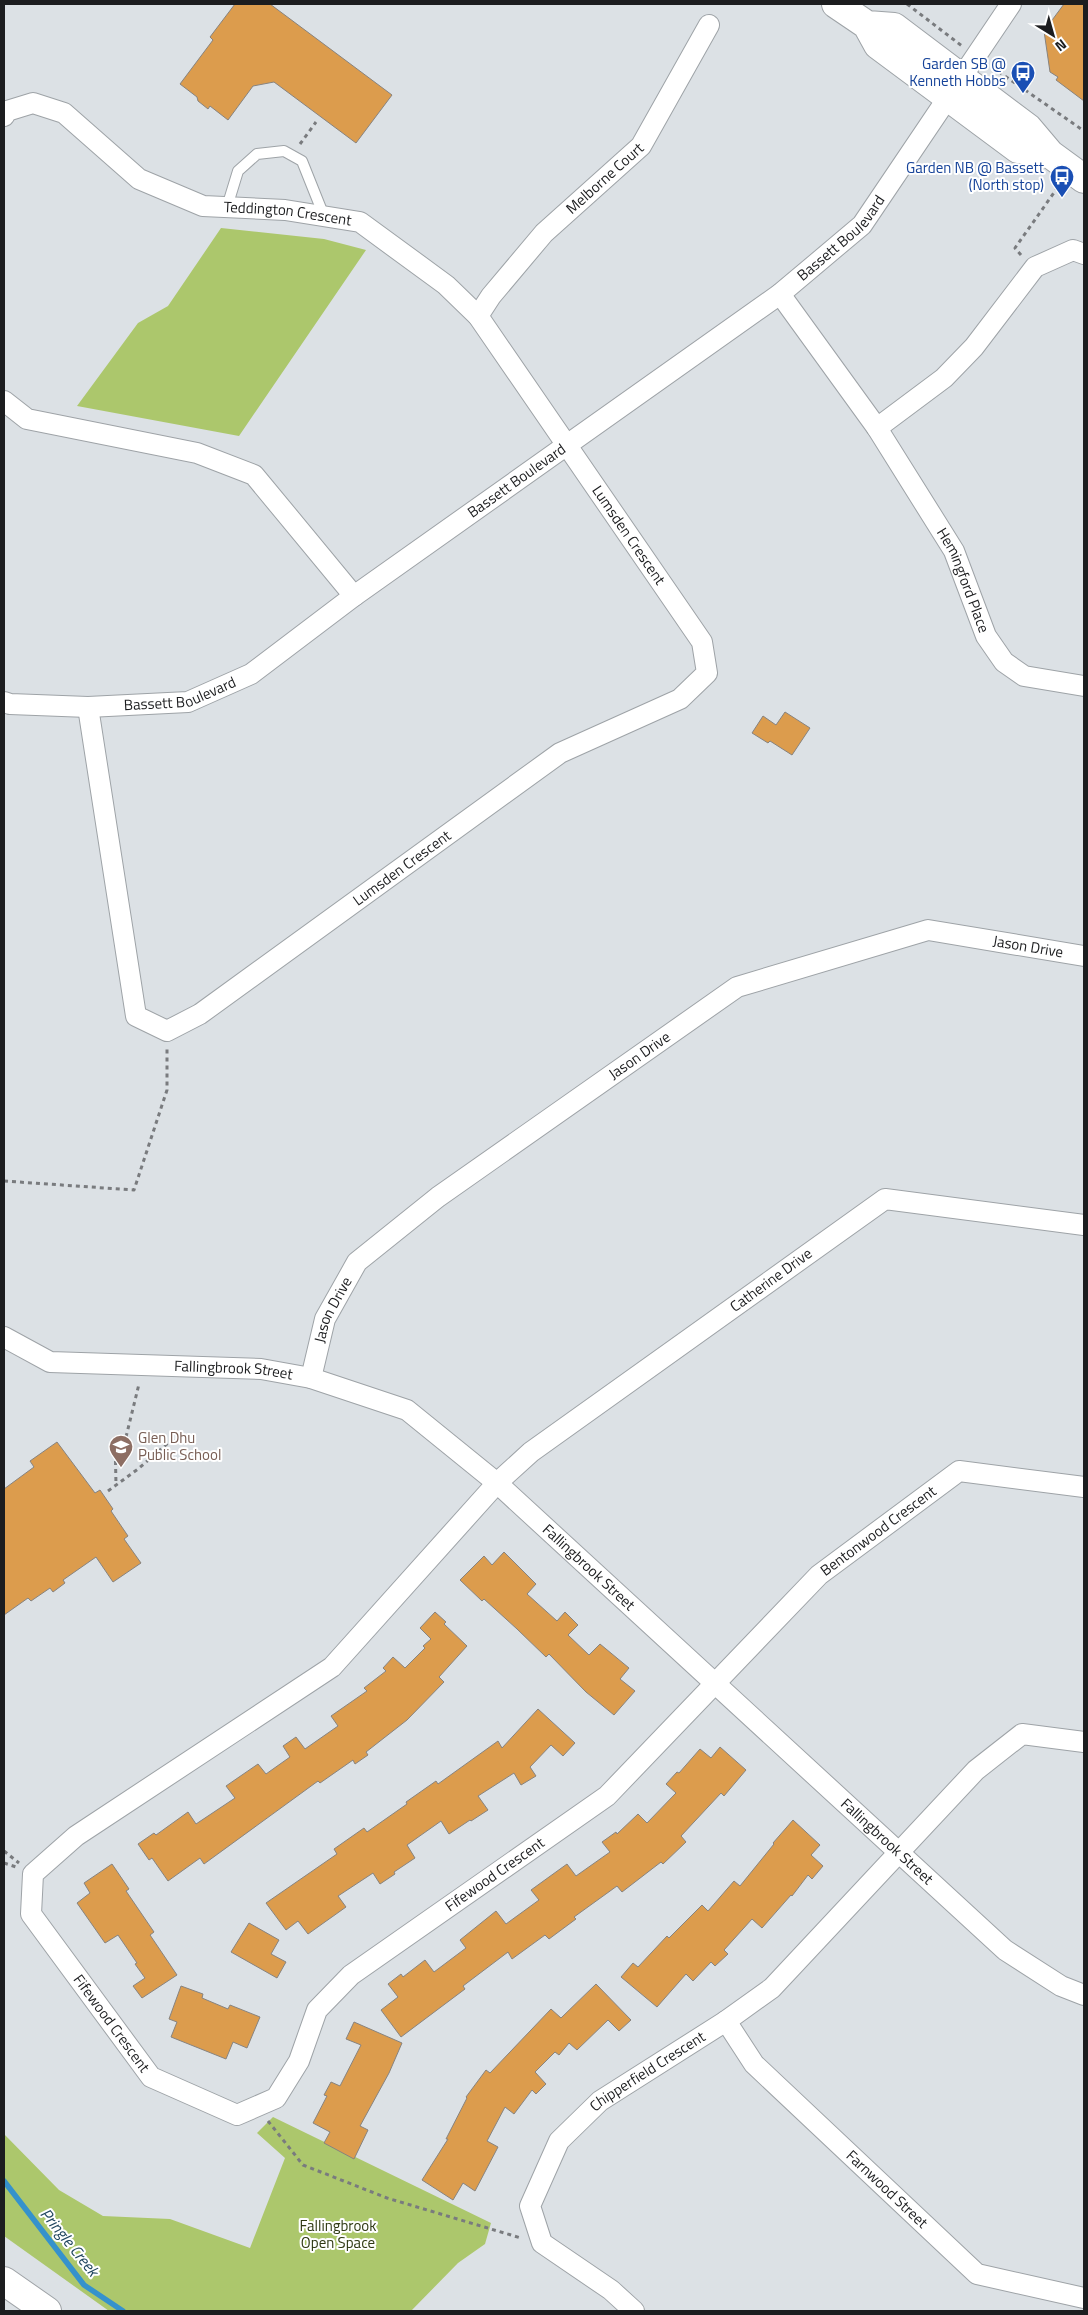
<svg xmlns="http://www.w3.org/2000/svg" width="1088" height="2315" font-family="'Titillium Web',sans-serif">
<style>
.green{fill:#acc76c}
.lines{fill:none;stroke-linecap:round;stroke-linejoin:round}
.stream{stroke:#3592cc;stroke-width:5.5}
.building{fill:#dc9c4d;stroke:#87837f}
.lane-casing{stroke:#9ea3a7;stroke-width:12}
.street-casing{stroke:#9ea3a7;stroke-width:22}
.secondary-casing{stroke:#9ea3a7;stroke-width:30}
.path{stroke:#797b7e;stroke-width:3;stroke-dasharray:4 4;stroke-linecap:butt}
.lane{stroke:#fff;stroke-width:10}
.street{stroke:#fff;stroke-width:20}
.secondary{stroke:#fff;stroke-width:28}
.labels{text-anchor:middle;stroke-width:4;stroke-linejoin:round;paint-order:stroke}
.transit-label{font-size:15px;fill:#164399;stroke:#fff;text-anchor:end}
.street-label{font-size:15px;fill:#1c1d1f;stroke:#fff}
.education-label{font-size:15px;fill:#785e54;stroke:#fff;text-anchor:start}
.park-label{font-size:15px;fill:#2f3913;stroke:#fff}
.water-label{font-size:16px;font-style:italic;fill:#21465f;stroke:#fff}
</style>
<rect width="100%" height="100%" fill="#dce1e5"/>
<path class="green" d="M221 228 324 239 366 250 239 436 77 406 138 323 168 306Z
M273 2117 491 2223 485 2244 458 2263 411 2311H109L4 2236V2134L59 2190 103 2216 170 2219 250 2248 285 2158 257 2133Z"/>
<g class="lines">
<path class="stream" d="M4 2181 84 2285 123 2311"/>
</g>
<path class="building" d="M235 4H270L392 95 356 143 274 82 253 86 228 120 210 106 208 109 198 101 197 97 180 84 213 40 210 37Z
M1064 4H1084V101L1056 80 1058 77 1050 72 1044 31Z
M785 712 810 728 792 755 770 741 768 743 752 733 763 716 776 725Z
M57 1442 95 1493 100 1490 113 1509 111 1511 128 1536 124 1539 141 1563 113 1582 96 1557 63 1580 65 1583 53 1592 50 1588 31 1601 28 1598 4 1615V1489L34 1467 30 1461Z
M504 1552 536 1584 527 1594 557 1621 565 1612 578 1625 568 1635 589 1655 600 1644 629 1668 620 1679 635 1691 614 1715 586 1692 549 1654 546 1657 517 1629 484 1599 482 1601 460 1580 484 1556 492 1565Z
M435 1612 446 1622 444 1624 467 1646 439 1677 444 1682 407 1720 366 1752 368 1755 355 1764 353 1760 320 1783 318 1781 204 1864 200 1858 168 1881 152 1858 149 1860 138 1844 154 1833 156 1835 188 1812 196 1824 235 1798 226 1786 258 1764 266 1774 290 1757 283 1746 296 1737 305 1749 338 1726 331 1716 367 1691 364 1688 386 1671 383 1668 393 1657 405 1668 425 1648 423 1646 431 1639 420 1628Z
M538 1709 575 1743 563 1756 551 1745 530 1767 536 1776 521 1785 514 1773 478 1796 488 1810 471 1821 470 1820 449 1834 441 1821 407 1845 415 1858 394 1872 395 1874 380 1884 373 1873 338 1896 346 1907 308 1934 298 1921 286 1930 266 1903 337 1854 334 1849 364 1828 367 1832 407 1804 406 1802 436 1781 438 1784 498 1741 502 1748Z
M720 1747 746 1770 724 1796 721 1793 681 1836 686 1842 663 1864 661 1862 622 1892 617 1886 574 1917 576 1919 549 1939 545 1935 512 1959 508 1952 463 1986 465 1989 401 2037 381 2010 398 1997 388 1984 401 1974 403 1977 425 1960 434 1972 466 1948 460 1940 496 1911 506 1924 539 1900 531 1890 567 1864 576 1876 610 1852 602 1842 616 1832 617 1834 638 1814 647 1823 676 1793 666 1784 677 1772 679 1773 700 1749 711 1758Z
M793 1820 820 1845 811 1855 823 1866 812 1879 808 1875 792 1896 791 1895 762 1928 752 1919 724 1950 728 1954 715 1966 711 1962 693 1981 686 1974 657 2007 621 1977 633 1963 638 1967 667 1936 669 1938 702 1905 708 1911 734 1881 740 1886 774 1844 773 1843Z
M112 1864 129 1889 126 1891 154 1932 150 1935 177 1975 142 1998 133 1986 145 1978 135 1964 137 1963 118 1935 105 1943 77 1903 90 1893 84 1883Z
M249 1923 279 1940 271 1954 286 1962 277 1978 231 1952Z
M596 1984 631 2020 619 2031 608 2020 577 2050 569 2043 559 2055 555 2052 535 2072 546 2084 536 2094 532 2090 514 2114 505 2107 487 2141 498 2147 475 2191 463 2183 453 2200 422 2180 448 2139H446L467 2098 466 2097 486 2070 490 2073 551 2009 561 2018Z
M181 1986 203 1994 202 1998 228 2009 230 2005 260 2017 247 2048 233 2042 226 2059 171 2037 177 2022 169 2019Z
M354 2022 402 2043 389 2073 360 2126 368 2130 354 2159 324 2143 330 2132 313 2123 327 2096 324 2095 331 2082 340 2086 361 2045 346 2039Z"/>
<g class="lines">
<defs>
<path id="lane" d="M227 207 238 171 257 154 284 151 302 161 324 216"/>
<g id="street">
<path id="s1" d="M4 116 7 111 33 103 64 113 139 179 203 206 285 210 360 222 446 285 478 316 702 642 707 673 680 699 560 753 200 1014 167 1031 136 1016 88 707"/>
<path id="s2" d="M780 294 877 428 954 551 986 636 1004 662 1024 676 1084 686"/>
<path id="s3" d="M478 316 491 296 544 233 641 146 709 25"/>
<path d="M4 401 27 419 197 453 254 475 354 596"/>
<path d="M877 428 944 378 974 347 1035 267 1073 250 1084 254"/>
<path id="s4" d="M4 702 10 704 88 707 188 702 251 674 354 596 780 294 862 225 1011 4"/>
<path id="s5" d="M1084 1225 885 1199 531 1452 497 1483 332 1667 76 1836 33 1874 31 1914 151 2077 237 2115 276 2098 299 2061 317 2010 351 1975 607 1796 819 1575 959 1471 1084 1487"/>
<path id="s6" d="M4 1337 50 1362 261 1369 311 1378 407 1410 497 1483 1005 1950 1061 1986 1084 1995"/>
<path id="s7" d="M311 1378 325 1319 357 1262 438 1197 737 987 928 930 1084 956"/>
<path id="s8" d="M726 2021 754 2064 977 2274 1084 2298"/>
<path id="s9" d="M634 2311 611 2290 542 2243 530 2206 559 2141 600 2101 726 2021 772 1988 976 1770 1022 1734 1084 1742"/>
</g>
<path id="secondary" d="M836 4 867 25 878 45 1018 149 1050 154
M867 25 894 27 1028 128 1050 154 1084 179
M4 2281 47 2311"/>
</defs>
<use href="#lane" class="lane-casing"/>
<use href="#street" class="street-casing"/>
<use href="#secondary" class="secondary-casing"/>
<path class="path" d="M907 4 962 46
M992 67 1084 131
M300 144 316 122
M1021 255 1015 248 1058 187
M4 1181 134 1190 167 1090V1049
M115 1437 116 1485
M126 1437 139 1384
M108 1491 138 1469 175 1437
M4 1851 19 1863
M4 1863 16 1867
M268 2121 303 2165 387 2198 521 2238"/>
<use href="#lane" class="lane"/>
<use href="#street" class="street"/>
<use href="#secondary" class="secondary"/>
</g>
<defs>
<symbol id="bus-pin" viewBox="-11 -11 22 30"><path d="M0 17L-7.5 6A9.5 9.5 0 1 1 7.5 6Z" fill="#1a4fb4" stroke="#fff"/><path d="M-5-6H5V4H4V6H2V4H-2V6H-4V4H-5ZM-3.5-4V0h7V-4ZM-3.5 1.2v1.5H-2V1.2ZM2 1.2v1.5H3.5V1.2Z" fill="#fff"/></symbol>
<symbol id="school-pin" viewBox="-11 -11 22 30"><path d="M0 17L-7.5 6A9.5 9.5 0 1 1 7.5 6Z" fill="#8d6e63" stroke="#fff"/><path d="M0-5L7-2L0 1L-7-2ZM-4 1L0 2.5L4 1V4Q0 6-4 4Z" fill="#fff"/></symbol>
</defs>
<g fill-rule="evenodd">
<use href="#bus-pin" x="1009" y="59" width="28" height="38"/>
<use href="#bus-pin" x="1048" y="163" width="28" height="38"/>
<use href="#school-pin" x="107" y="1433" width="28" height="38"/>
</g>
<g class="labels">
<g class="transit-label">
<text x="1006" y="69">Garden SB @<tspan x="1006" dy="17">Kenneth Hobbs</tspan></text>
<text x="1044" y="173">Garden NB @ Bassett<tspan x="1044" dy="17">(North stop)</tspan></text>
</g>
<g class="street-label">
<text dy="5" stroke="none"><textPath href="#s3" startOffset="188">Melborne Court</textPath></text>
<text dy="5" stroke="none"><textPath href="#s1" startOffset="320">Teddington Crescent</textPath></text>
<text dy="5" stroke="none"><textPath href="#s4" startOffset="988">Bassett Boulevard</textPath></text>
<text dy="5" stroke="none"><textPath href="#s4" startOffset="582">Bassett Boulevard</textPath></text>
<text dy="5" stroke="none"><textPath href="#s1" startOffset="810">Lumsden Crescent</textPath></text>
<text dy="5" stroke="none"><textPath href="#s2" startOffset="341">Hemingford Place</textPath></text>
<text dy="5" stroke="none"><textPath href="#s4" startOffset="178">Bassett Boulevard</textPath></text>
<text transform="translate(402 868) rotate(-36)" y="5">Lumsden Crescent</text>
<text dy="5" stroke="none"><textPath href="#s7" startOffset="896">Jason Drive</textPath></text>
<text dy="5" stroke="none"><textPath href="#s7" startOffset="476">Jason Drive</textPath></text>
<text transform="translate(771 1280) rotate(-36)" y="5">Catherine Drive</text>
<text dy="5" stroke="none"><textPath href="#s7" startOffset="72">Jason Drive</textPath></text>
<text dy="5" stroke="none"><textPath href="#s6" startOffset="236">Fallingbrook Street</textPath></text>
<text dy="5" stroke="none"><textPath href="#s5" startOffset="2511">Bentonwood Crescent</textPath></text>
<text dy="5" stroke="none"><textPath href="#s6" startOffset="656">Fallingbrook Street</textPath></text>
<text dy="5" stroke="none"><textPath href="#s6" startOffset="1061">Fallingbrook Street</textPath></text>
<text dy="5" stroke="none"><textPath href="#s5" startOffset="1994">Fifewood Crescent</textPath></text>
<text dy="5" stroke="none"><textPath href="#s5" startOffset="1469">Fifewood Crescent</textPath></text>
<text dy="5" stroke="none"><textPath href="#s9" startOffset="338">Chipperfield Crescent</textPath></text>
<text dy="5" stroke="none"><textPath href="#s8" startOffset="234">Farnwood Street</textPath></text>
</g>
<g class="education-label">
<text x="138" y="1443">Glen Dhu<tspan x="138" dy="17">Public School</tspan></text>
</g>
<g class="park-label">
<text x="338" y="2231">Fallingbrook<tspan x="338" dy="17">Open Space</tspan></text>
</g>
<g class="water-label">
<text transform="translate(70 2242) rotate(51)" y="6">Pringle Creek</text>
</g>
</g>
<rect width="1088" height="2315" fill="none" stroke="#1c1d1f" stroke-width="10"/>
<g transform="translate(1053 35) rotate(143)" stroke="#ffffff" stroke-width="4" paint-order="stroke">
<path d="M0-4L9 19L0 12L-9 19Z" fill="#1c1d1f"/>
<text y="-8" font-size="14" font-weight="bold" text-anchor="middle" fill="#1c1d1f">N</text>
</g>
</svg>
